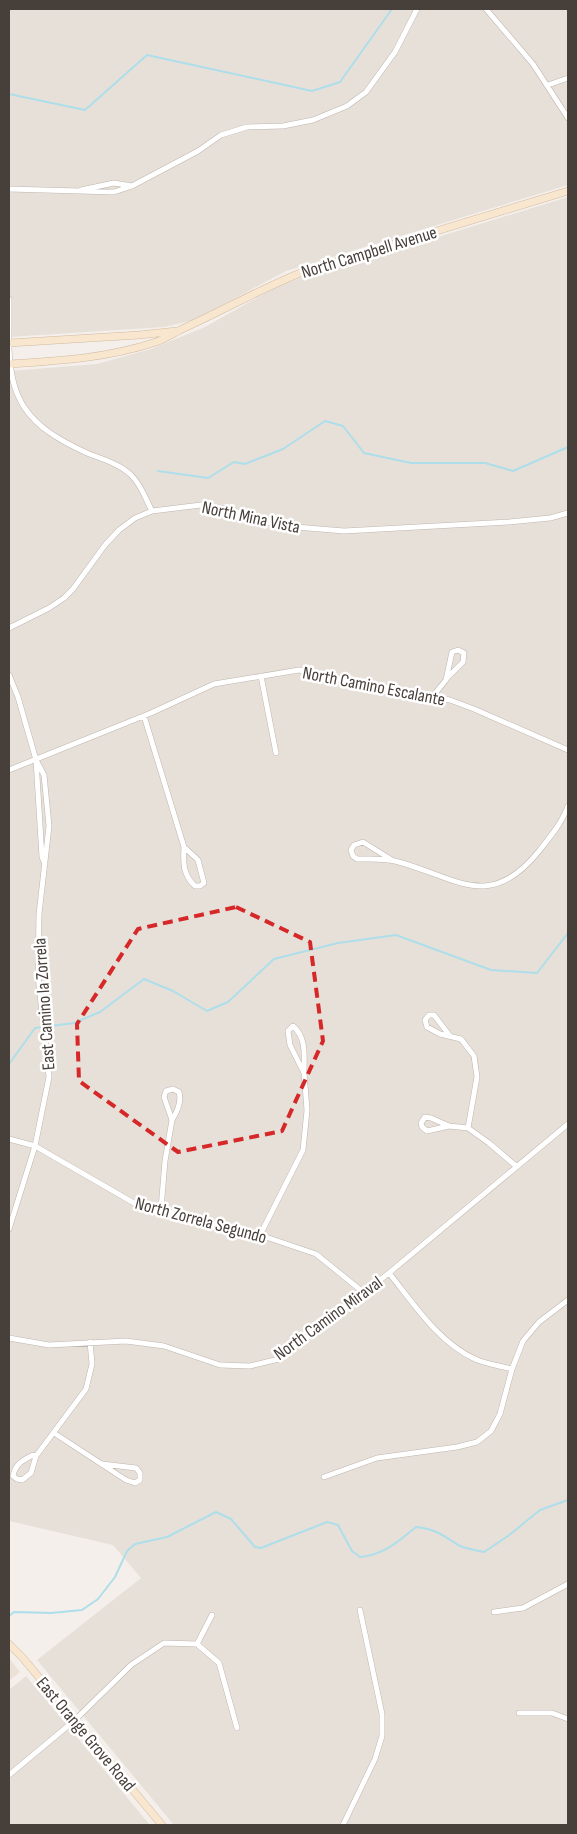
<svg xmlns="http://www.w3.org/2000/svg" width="577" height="1834" font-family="'Sofia Sans Condensed',sans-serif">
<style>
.residential{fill:#e7e0d9}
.education{fill:#ebe1d6}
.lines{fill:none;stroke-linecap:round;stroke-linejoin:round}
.stream{stroke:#addeea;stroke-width:2}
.minor-casing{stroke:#beb5ae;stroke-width:6}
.secondary-casing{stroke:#d1baa1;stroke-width:8}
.minor{stroke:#fff;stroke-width:5}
.secondary{stroke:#f9e6cf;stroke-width:7}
.marked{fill:none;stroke:#d62828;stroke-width:4;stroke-dasharray:10 6;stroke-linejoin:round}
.labels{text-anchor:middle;stroke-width:5;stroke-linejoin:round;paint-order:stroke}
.street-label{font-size:18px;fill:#473f39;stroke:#fff}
</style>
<rect width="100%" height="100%" fill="#f4efeb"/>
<path class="residential" d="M9 9H568V185L286 271 194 320 164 327 9 337Z
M568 197V1825H174L37 1660 141 1578 113 1545 9 1521V371L97 364 151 349 205 327 276 287 319 271 412 245Z
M26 1676 150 1825H9V1690Z"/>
<path class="education" d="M9 1658 20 1672 9 1681Z"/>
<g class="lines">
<path class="stream" d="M9 94 85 110 147 55 312 91 340 82 392 9
M158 471 208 478 234 462 245 464 283 449 325 421 343 426 364 453 411 463H485L513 471 568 447
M9 1064 35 1028 74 1023 100 1012 144 979 173 991 207 1011 228 1002 274 959 338 943 396 935 491 970 537 973 568 933
M9 1616 14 1612 51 1613 82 1610 98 1599 115 1577 127 1551 135 1544 167 1537 216 1512 231 1519 255 1547 261 1548 327 1522 338 1525 352 1551 360 1557C383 1555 398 1542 416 1527 437 1529 443 1536 460 1546 467 1549 476 1550 484 1552L508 1536 540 1510 568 1500"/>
<defs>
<path id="minor" d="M486 9 533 64 568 118
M548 85 568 78
M132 186 198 151 221 135 247 127 283 126 313 120 347 106 366 92 395 52 417 9
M9 189 114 192 132 186 114 183 81 190
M9 299V333V331
M9 333C7 400 27 426 87 453 102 459 120 464 131 475 141 484 146 500 152 511
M9 628 49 608 64 598 73 589 105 545 119 530 135 518 152 511 201 505 232 510 263 521 284 526 344 531 509 522 550 518 568 513
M9 675 18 697 36 760
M261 676 276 753
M433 696 446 680 447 678 463 662 464 653 458 650 452 652 446 680
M144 716 184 847C183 863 183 875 195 886H200L204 883 198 860 184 847
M9 770 151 713 214 684 299 670 450 700 474 709 568 750
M392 860 363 842 354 845 351 850 353 856 357 859C370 859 382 858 395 861 457 877 489 913 539 851 550 837 562 823 568 806
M450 1036 434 1015H429L425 1020 427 1027 440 1034 461 1039 474 1056 477 1077 468 1128 489 1143 516 1166
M449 1126 427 1131 422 1127 421 1123 425 1117 431 1118 449 1126 468 1128
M9 1139 35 1146 134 1203 260 1235 316 1254 363 1292
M161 1209 165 1161 172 1120 164 1097 166 1091 173 1089 179 1092C182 1102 177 1112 172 1120
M9 1229 35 1146 49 1077 38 976 39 914 49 826 44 775 36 760 42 857 45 864
M260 1235 303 1150 307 1110 304 1073 290 1045 288 1031 293 1026C307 1038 304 1057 304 1073
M389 1273C414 1304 438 1342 475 1359 486 1364 501 1366 512 1369
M9 1338 49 1345 126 1341 164 1346 220 1365 250 1366 279 1359 389 1273 568 1124
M54 1433 126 1480 135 1483 140 1480V1473L136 1468 102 1464
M36 1456 33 1455C23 1460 15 1464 13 1476L17 1479 22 1480 31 1473 36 1456 86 1389 92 1364 90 1342
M324 1477 377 1458 457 1447 477 1442 491 1431 500 1414 512 1369 523 1341 539 1322 568 1300
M494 1612 523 1608 568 1584
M197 1644 212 1615
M519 1713H552L568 1719
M9 1775 75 1720 131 1665 164 1643 197 1644 219 1663 237 1728
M343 1825 375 1759 382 1736V1714L360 1610"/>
<path id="secondary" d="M9 343 139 335 177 331
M9 364C59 361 108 358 156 342 165 339 172 334 180 330 222 311 262 288 305 271L568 191
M9 1644 22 1657 162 1825"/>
</defs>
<use href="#minor" class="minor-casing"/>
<use href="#secondary" class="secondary-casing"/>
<use href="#minor" class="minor"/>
<use href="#secondary" class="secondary"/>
</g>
<path class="marked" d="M236 907 310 942 323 1041 282 1131 178 1152 79 1081 77 1024 138 929Z"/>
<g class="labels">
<g class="street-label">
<text transform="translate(369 252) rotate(-17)" y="6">North Campbell Avenue</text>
<text transform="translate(251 517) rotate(12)" y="6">North Mina Vista</text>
<text transform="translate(374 686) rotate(11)" y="6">North Camino Escalante</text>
<text transform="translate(44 1004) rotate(-94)" y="6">East Camino la Zorrela</text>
<text transform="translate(201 1220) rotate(15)" y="6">North Zorrela Segundo</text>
<text transform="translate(328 1318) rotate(-36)" y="6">North Camino Miraval</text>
<text transform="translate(86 1734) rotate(50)" y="6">East Orange Grove Road</text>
</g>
</g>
<rect width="577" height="1834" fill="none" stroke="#473f39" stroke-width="20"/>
</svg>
